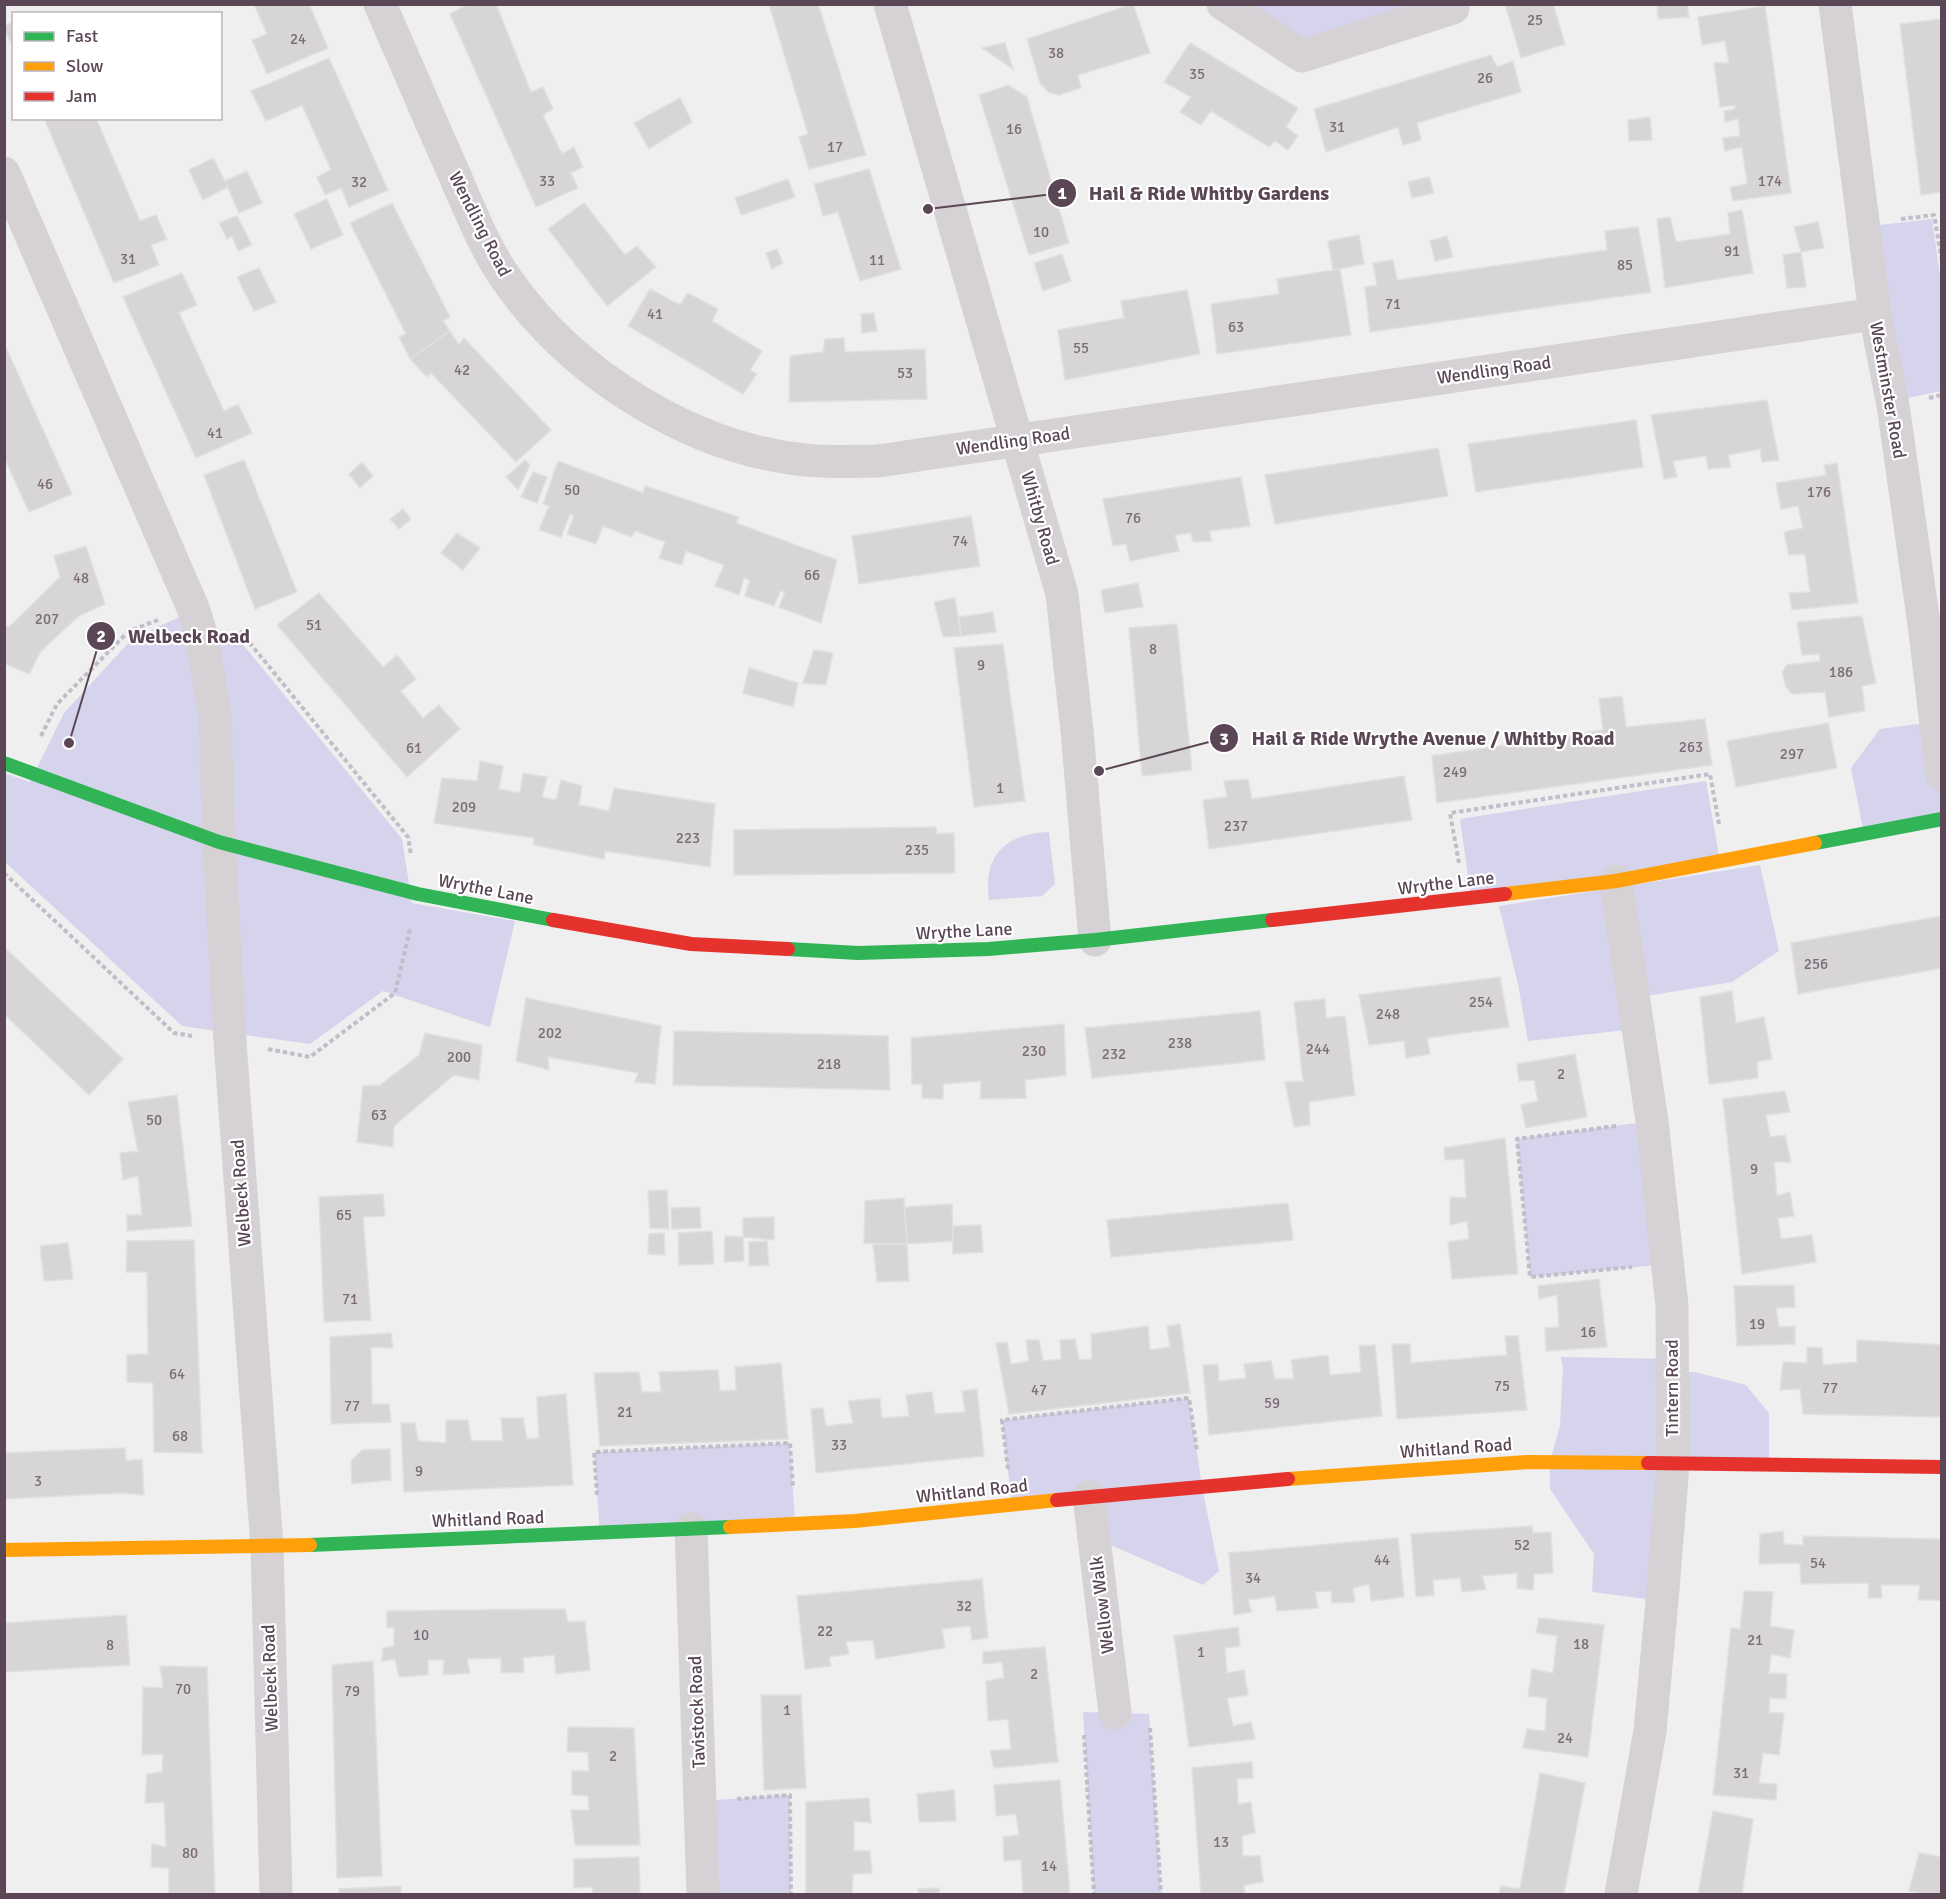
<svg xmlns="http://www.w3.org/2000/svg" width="1946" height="1899" font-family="Signika,sans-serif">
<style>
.green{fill:#d6d3ed}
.building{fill:#d7d5d6;stroke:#e1e0e0;stroke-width:1.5}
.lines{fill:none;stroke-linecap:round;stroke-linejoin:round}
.path{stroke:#c2bdc9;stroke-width:4;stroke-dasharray:4.5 3;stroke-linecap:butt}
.street{stroke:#d6d1d5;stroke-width:33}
.fast{stroke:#30b455;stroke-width:14}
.slow{stroke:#ff9f0a;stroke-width:14}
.jam{stroke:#e5322d;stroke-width:14}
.labels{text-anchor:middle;stroke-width:4.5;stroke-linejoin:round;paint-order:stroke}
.number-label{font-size:15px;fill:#7b6c77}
.street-label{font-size:18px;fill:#5a4655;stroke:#fff}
.leader{fill:none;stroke:#5a4655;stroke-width:2}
.callout-dot{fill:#5a4655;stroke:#fff;stroke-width:2}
.mark-label{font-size:18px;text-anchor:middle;font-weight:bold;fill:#fff}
.callout-label{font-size:20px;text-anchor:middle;font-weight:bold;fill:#5a4655;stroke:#fff;stroke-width:4.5;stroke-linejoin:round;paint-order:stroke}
</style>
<rect width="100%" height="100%" fill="#eeefee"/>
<path class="green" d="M1452 4 1302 56 1223 5Z
M1932 219 1941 283V391L1898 400 1871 226Z
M188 613 194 639 236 636 402 839 412 903 515 921 490 1027 383 991 310 1044 182 1026 5 862 4 773 30 782 64 713 132 639Z
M1941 721V812L1863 829 1851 768 1880 729Z
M1706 781 1719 856 1471 898 1460 819Z
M1049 832 1055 884 1042 896 989 900C983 855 1005 834 1049 832Z
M1760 865 1779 951 1732 982 1622 1000 1626 1030 1528 1041 1518 984 1499 906Z
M1652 1121 1668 1264 1530 1277 1517 1139Z
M1561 1357 1672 1359 1673 1374 1694 1372 1746 1385 1769 1413V1464L1673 1465 1662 1601 1592 1592 1594 1554 1550 1489V1462L1560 1425 1563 1368Z
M1189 1398 1202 1487 1219 1571 1203 1585 1094 1538 1089 1497 1012 1505 1002 1420Z
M790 1443 795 1524 600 1533 594 1452Z
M1083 1712 1149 1714 1161 1894H1094Z
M790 1795 791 1894H703L700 1801Z"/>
<path class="building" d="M254 4H309L328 48 267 74 252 40 267 34Z
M468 4H496L531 92 543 87 553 109 543 115 562 154 574 147 583 167 571 173 578 188 536 207 450 14Z
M769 4H818L866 155 809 169 799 137 808 134Z
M1133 4 1150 53 1078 75 1081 88 1059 95 1048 92 1040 83 1027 39Z
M1505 4H1553L1565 44 1521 58Z
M1657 4H1687L1689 17 1658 19Z
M1765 6 1791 193 1733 201 1730 187 1747 184 1742 147 1725 151 1723 138 1740 136 1738 119 1725 122 1724 111 1735 109V105L1720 107 1714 63H1729L1725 41 1702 45 1698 17Z
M1942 19V192L1921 195 1900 24Z
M14 22V49L4 28V26Z
M1005 43 1013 69 982 48Z
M1190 43 1298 108 1286 127 1298 136 1288 150 1275 141 1269 147 1211 111 1201 125 1180 112 1191 97 1164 82Z
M1491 55 1497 67 1513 61 1521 92 1417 123 1421 140 1403 145 1398 127 1326 152 1314 109Z
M329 58 388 190 349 207 341 188 325 195 317 177 331 170 302 105 266 121 251 91Z
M1008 85 1027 97 1069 243 1029 255 979 95Z
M680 98 692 122 649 149 634 123Z
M1650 117 1652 140 1629 141 1628 120Z
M44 118H96L140 221 156 215 167 239 151 245 159 265 114 283Z
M213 158 228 187 203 200 189 170Z
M869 169 901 269 860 281 838 212 823 216 814 184Z
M247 171 262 203 239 213 225 181Z
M1429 177 1434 193 1412 198 1408 182Z
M788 179 795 197 741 215 735 198Z
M327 199 343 235 311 249 294 214Z
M392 203 450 317 443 321 450 331 410 359 399 337 406 334 350 223Z
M584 203 625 255 637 246 656 267 607 306 548 229Z
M1742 210 1753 273 1665 288 1657 219 1670 217 1676 242 1730 234 1728 213Z
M237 216 252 245 238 251 232 236 227 239 219 223Z
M1818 222 1824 248 1801 252 1794 227Z
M1638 227 1651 292 1370 332 1365 287 1377 285 1373 263 1393 260 1397 280 1607 250 1605 231Z
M1359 235 1364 264 1333 270 1328 241Z
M1447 236 1453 257 1435 261 1430 241Z
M777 249 783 263 772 269 766 253Z
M1801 252 1806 287 1787 288 1783 255Z
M1062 254 1071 281 1043 291 1034 263Z
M259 268 276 302 254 311 237 277Z
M1340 269 1351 335 1217 354 1211 304 1279 294 1277 279Z
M182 273 197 305 179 313 224 411 238 404 252 433 196 458 123 297Z
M650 289 680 305 688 293 718 309 712 321 762 351 750 370 757 374 743 394 628 326Z
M1187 290 1200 354 1065 380 1058 330 1124 318 1121 301Z
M874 313 877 331 862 333 861 314Z
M450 331 459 345 464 338 551 430 516 462 431 373 427 377 410 359Z
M844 338 845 352 925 349 927 399 789 402 790 356 823 352 825 339Z
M4 343 72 494 29 512 4 457Z
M1767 400 1779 460 1762 462 1760 449 1728 455 1731 467 1708 469 1706 456 1673 461 1677 477 1664 479 1651 415Z
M1636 420 1643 467 1476 492 1468 444Z
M1438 448 1448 496 1275 524 1265 475Z
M244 460 297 592 255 609 204 475Z
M525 460 530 465 518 490 506 477Z
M558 461 643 493 645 486 739 517 736 523 837 560 821 623 779 607 785 592 780 591 774 606 745 596 750 580 744 578 739 595 715 586 724 565 686 551 682 565 659 558 665 542 635 531 632 537 603 526 596 544 567 534 574 516 570 514 561 537 539 530 549 506 543 504Z
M362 462 373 476 360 488 349 474Z
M1837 463 1858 603 1792 610 1789 593 1810 592 1805 554 1789 555 1784 532 1803 528 1798 506 1781 509 1776 483 1826 475 1824 465Z
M533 472 547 477 537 503 521 497Z
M1241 477 1250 526 1209 531 1212 541 1193 542 1191 533 1175 535 1179 551 1130 561 1126 544 1113 546 1103 499Z
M403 509 411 519 399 529 390 519Z
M971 516 980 566 859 584 852 536Z
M457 533 480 548 463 570 441 553Z
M86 546 105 604 79 616 41 651 29 674 4 663V625L9 627 60 577 54 556Z
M1138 583 1143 607 1105 613 1101 590Z
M319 593 383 667 397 655 416 679 401 691 423 718 439 705 460 729 407 777 277 625Z
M955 598 961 636 943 637 934 602Z
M993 612 996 632 961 636 959 617Z
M1862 616 1876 683 1862 686 1865 711 1829 717 1825 692 1792 694 1786 687 1782 672 1787 665 1820 661 1819 654 1802 655 1797 622Z
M1177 624 1192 770 1142 776 1129 628Z
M1003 644 1025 801 974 807 954 648Z
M814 650 833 653 826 685 803 683Z
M749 668 798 683 793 707 743 693Z
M1622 696 1626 727 1705 719 1712 765 1437 803 1432 756 1603 730 1599 699Z
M1828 723 1837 768 1736 787 1727 741Z
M480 761 503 766 499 789 520 793 523 773 547 777 542 797 556 800 561 780 582 786 579 805 609 811 614 788 715 804 710 867 605 851 604 859 534 845V838L434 823 442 778 477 781Z
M1404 776 1412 820 1209 849 1203 800 1227 797 1224 781 1248 779 1252 799Z
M936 827 937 834 954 833 955 873 734 875V830Z
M1942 916V968L1798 994 1791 943Z
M4 947 123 1059 89 1095 4 1014Z
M1500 977 1509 1027 1427 1038 1430 1054 1406 1058 1404 1041 1369 1045 1359 995Z
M1732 991 1736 1023 1764 1017 1772 1059 1757 1062 1758 1078 1709 1084 1700 997Z
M526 998 661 1026 655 1084 635 1082 638 1073 548 1057 549 1070 516 1061Z
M1325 999 1326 1018 1345 1016 1355 1095 1309 1102 1310 1125 1294 1127 1285 1082 1303 1081 1294 1002Z
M1260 1011 1265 1060 1092 1078 1085 1028Z
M1064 1024 1066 1075 1025 1080 1026 1098 980 1099 981 1081 943 1084V1099L922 1098V1084H912L911 1038Z
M674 1031 888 1036 890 1090 673 1085Z
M425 1033 482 1045 479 1080 454 1075 394 1126 393 1147 357 1142 363 1086 380 1085 419 1055Z
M1575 1054 1587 1117 1526 1128 1521 1105 1538 1101 1534 1080 1519 1081 1517 1064Z
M1785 1091 1790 1112 1766 1115 1770 1137 1785 1135 1791 1162H1774L1777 1196 1790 1192 1794 1216 1778 1218 1781 1239 1812 1235 1816 1262 1742 1274 1723 1099Z
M177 1095 192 1226 127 1231V1215H142L138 1176 123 1180 120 1153 138 1151 128 1102Z
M1505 1138 1518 1274 1452 1279 1448 1242 1469 1239 1467 1221 1450 1225V1197L1466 1198 1464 1159 1445 1160 1444 1148Z
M667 1190 669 1229 650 1228 648 1191Z
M383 1194 385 1216 363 1217 371 1320 324 1322 319 1197Z
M904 1198 907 1244 864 1243 865 1201Z
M1288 1203 1293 1240 1111 1257 1107 1220Z
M952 1204 953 1241 907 1244 904 1207Z
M700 1207 701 1228 672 1229 671 1208Z
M774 1217V1240L743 1237V1218Z
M981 1225 983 1252 953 1254V1226Z
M712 1231 714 1264 679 1265 678 1233Z
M664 1233 665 1255 648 1254 649 1234Z
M725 1236 743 1237 744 1261 724 1262Z
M194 1240 202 1453 154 1452 153 1383 127 1382V1355L148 1354 147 1272H126L127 1241Z
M767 1241 769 1265 749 1266V1242Z
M68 1243 73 1279 44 1281 40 1246Z
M873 1244H907L909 1281 877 1282Z
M1599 1279 1607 1347 1546 1351 1545 1328 1559 1327 1557 1295 1539 1299 1538 1286Z
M1794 1285 1795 1307 1776 1308 1779 1327 1795 1326V1344L1737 1346 1734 1286Z
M1180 1324 1190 1393 1009 1414 996 1343 1007 1342 1011 1364 1029 1361 1026 1340H1039L1043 1361 1061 1359 1060 1340 1075 1339 1079 1360 1092 1359 1091 1334 1148 1326 1150 1350 1170 1347 1167 1326Z
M391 1333 393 1348 371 1347 372 1404H389L391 1422 331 1424 330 1337Z
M1505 1336H1518L1527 1410 1397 1419 1392 1344H1410L1411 1363 1507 1355Z
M1857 1340 1942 1345V1417L1803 1414 1800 1389 1780 1390 1783 1362 1807 1363V1347L1822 1348 1823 1365 1857 1362Z
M1375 1345 1382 1416 1209 1435 1203 1365 1218 1364 1219 1381 1246 1378 1244 1364 1271 1361 1275 1379H1294L1291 1360 1328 1355 1330 1375 1361 1372 1359 1346Z
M781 1363 788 1439 600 1446 594 1373 639 1372 642 1392H661L659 1372 718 1370 720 1391 736 1390 735 1367Z
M977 1389 984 1456 816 1473 811 1409 823 1408 826 1426 853 1423 848 1401 880 1398 882 1418 909 1416 906 1395 932 1392 935 1414 965 1412 962 1391Z
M566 1394 573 1485 404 1492 401 1423H415L418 1441 446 1443V1420H468L471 1441H503L501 1418H523L527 1439 539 1438 537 1397Z
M125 1448 126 1461 142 1459 144 1495 121 1493 4 1499V1453Z
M390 1449 391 1480 352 1484 351 1461 362 1450Z
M1532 1526 1533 1533 1551 1532 1553 1573 1534 1574 1533 1590 1517 1588V1573L1482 1576 1486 1589 1462 1592 1460 1578 1433 1580 1434 1595 1416 1597 1411 1534Z
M1783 1531 1784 1544 1803 1545V1536L1942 1539V1600H1918L1920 1585H1881L1882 1598H1868L1869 1583 1801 1584 1800 1563 1759 1564 1760 1534Z
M1398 1538 1404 1597 1371 1601 1369 1584 1353 1588 1355 1602 1332 1603 1331 1591 1315 1592 1318 1608 1277 1611 1275 1596 1248 1600 1252 1612 1234 1615 1229 1553Z
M982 1579 988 1638 972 1640 970 1626 942 1629 945 1648 876 1659 873 1640 846 1642 849 1654 829 1657 831 1666 805 1669 797 1596Z
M1744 1591 1773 1592 1770 1626 1794 1630 1790 1658 1771 1654 1769 1673 1787 1674 1786 1699 1770 1698 1769 1713H1784L1779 1755 1763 1753 1759 1783 1777 1784 1776 1800 1713 1795 1731 1628 1740 1629Z
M565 1609 568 1622 585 1621 590 1670 556 1674 554 1655 523 1658 524 1672 501 1673V1658L467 1659 470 1673 443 1675 444 1660H428V1675L399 1677 395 1659 382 1661 383 1648 394 1646V1627L387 1628V1611Z
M126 1615 130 1665 4 1672V1623Z
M1539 1618 1604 1625 1588 1757 1523 1748 1527 1729 1545 1731 1547 1698 1528 1696 1532 1669 1553 1673 1557 1636 1536 1633Z
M1238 1627 1240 1646 1225 1648 1227 1673 1244 1670 1248 1695 1227 1698 1233 1726 1251 1722 1255 1739 1189 1747 1174 1636Z
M1045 1647 1058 1762 994 1768 990 1751 1011 1749 1008 1719 988 1721 986 1681 1004 1678 1002 1662 983 1664V1652Z
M373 1661 382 1876 337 1878 332 1665Z
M160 1666 207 1667 215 1894H169V1868L151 1867 152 1844 166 1847 164 1802 145 1803 147 1774 162 1772 163 1754 142 1755 143 1687 163 1688Z
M761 1695H801L806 1788 764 1790Z
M568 1727 634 1728 640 1845H575L571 1810H589L588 1796 572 1795V1771H589L588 1752H567Z
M1252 1762 1253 1778 1237 1779 1238 1804 1251 1802 1255 1833 1242 1836 1243 1856H1260L1263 1882 1244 1885 1245 1894H1201L1192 1768Z
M1540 1773 1585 1783 1564 1894H1499L1501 1886 1520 1889Z
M1060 1780 1070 1894H1023L1021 1860 1004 1861 1003 1837 1019 1835 1016 1814 996 1816 994 1785Z
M954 1790 956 1821 919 1822 917 1794Z
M869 1798 871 1823 854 1821V1851H870L872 1873 853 1874 852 1894H806V1802Z
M1713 1811 1753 1819 1742 1894H1698Z
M1919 1853 1942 1857V1894H1925L1909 1891Z
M639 1857 640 1894H593L592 1887 574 1888V1859Z
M401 1886V1894H339V1889Z
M939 1888V1894H919L918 1889Z"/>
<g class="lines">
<path class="path" d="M1901 219 1934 215 1942 261
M1929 398 1942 395
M240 631 408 837 411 855
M41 736 57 704 129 631 158 620
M1459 863 1450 813 1710 774 1719 824
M4 873 174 1033 192 1036
M268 1049 310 1057 395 993 410 929
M1616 1126 1517 1139 1530 1277 1632 1267
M1008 1469 1002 1420 1189 1398 1197 1450
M597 1495 594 1452 790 1443 793 1487
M1150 1728 1161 1894
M1084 1735 1094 1894
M737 1799 790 1795 791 1894"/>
<path class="street" d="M380 4C404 59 427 113 451 167 468 205 483 246 507 280 573 374 691 449 806 460 830 463 854 461 878 461L1875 314
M890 4 1062 594 1077 731 1095 940
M1223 4 1302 56 1453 8 1452 4
M1835 4 1875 314 1893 405 1924 624 1942 775
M4 173 193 608 201 633 215 715 219 842 230 1042 267 1547 276 1894
M1616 881 1652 1121 1672 1306 1673 1465 1662 1601 1650 1731 1621 1894
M1089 1497 1115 1713
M691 1529 703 1894"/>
<path class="fast" d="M4 763 219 842 418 894 553 920
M1815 843 1942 819
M788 949 858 953 988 949 1095 940 1272 920
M310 1545 730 1527"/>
<path class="slow" d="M1505 894 1616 881 1815 843
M1288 1479 1528 1462 1648 1463
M730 1527 855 1521 1057 1500
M4 1550 310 1545"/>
<path class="jam" d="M553 920 691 944 788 949
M1272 920 1505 894
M1648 1463 1942 1467
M1057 1500 1288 1479"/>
</g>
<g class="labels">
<g class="number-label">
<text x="1535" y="25">25</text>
<text x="298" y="44">24</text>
<text x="1056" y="58">38</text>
<text x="1197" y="79">35</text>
<text x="1485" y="83">26</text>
<text x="1337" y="132">31</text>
<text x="1014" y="134">16</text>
<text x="835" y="152">17</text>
<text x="547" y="186">33</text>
<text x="1770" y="186">174</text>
<text x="359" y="187">32</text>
<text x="1041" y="237">10</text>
<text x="1732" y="256">91</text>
<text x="128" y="264">31</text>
<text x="877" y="265">11</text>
<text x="1625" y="270">85</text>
<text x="1393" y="309">71</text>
<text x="655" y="319">41</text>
<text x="1236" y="332">63</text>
<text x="1081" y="353">55</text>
<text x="462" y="375">42</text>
<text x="905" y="378">53</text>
<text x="215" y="438">41</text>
<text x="45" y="489">46</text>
<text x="572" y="495">50</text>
<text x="1819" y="497">176</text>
<text x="1133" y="523">76</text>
<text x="960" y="546">74</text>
<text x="812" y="580">66</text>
<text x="81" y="583">48</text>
<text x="47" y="624">207</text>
<text x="314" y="630">51</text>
<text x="1153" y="654">8</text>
<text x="981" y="670">9</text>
<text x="1841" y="677">186</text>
<text x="1691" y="752">263</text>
<text x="414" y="753">61</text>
<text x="1792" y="759">297</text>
<text x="1455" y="777">249</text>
<text x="1000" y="793">1</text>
<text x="464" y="812">209</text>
<text x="1236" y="831">237</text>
<text x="688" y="843">223</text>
<text x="917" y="855">235</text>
<text x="1816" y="969">256</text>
<text x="1481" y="1007">254</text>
<text x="1388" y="1019">248</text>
<text x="550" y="1038">202</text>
<text x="1180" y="1048">238</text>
<text x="1318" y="1054">244</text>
<text x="1034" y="1056">230</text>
<text x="1114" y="1059">232</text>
<text x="459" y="1062">200</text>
<text x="829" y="1069">218</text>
<text x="1561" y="1079">2</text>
<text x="379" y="1120">63</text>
<text x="154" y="1125">50</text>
<text x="1754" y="1174">9</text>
<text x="344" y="1220">65</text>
<text x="350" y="1304">71</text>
<text x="1757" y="1329">19</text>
<text x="1588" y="1337">16</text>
<text x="177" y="1379">64</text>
<text x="1502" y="1391">75</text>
<text x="1830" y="1393">77</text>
<text x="1039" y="1395">47</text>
<text x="1272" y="1408">59</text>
<text x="352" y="1411">77</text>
<text x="625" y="1417">21</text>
<text x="180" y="1441">68</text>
<text x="839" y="1450">33</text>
<text x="419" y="1476">9</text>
<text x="38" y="1486">3</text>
<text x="1522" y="1550">52</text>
<text x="1382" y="1565">44</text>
<text x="1818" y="1568">54</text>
<text x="1253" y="1583">34</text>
<text x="964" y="1611">32</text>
<text x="825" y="1636">22</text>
<text x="421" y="1640">10</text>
<text x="1755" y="1645">21</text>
<text x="1581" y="1649">18</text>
<text x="110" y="1650">8</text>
<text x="1201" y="1657">1</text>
<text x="1034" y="1679">2</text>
<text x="183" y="1694">70</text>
<text x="352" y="1696">79</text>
<text x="787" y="1715">1</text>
<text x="1565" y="1743">24</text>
<text x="613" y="1761">2</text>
<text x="1741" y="1778">31</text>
<text x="1221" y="1847">13</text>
<text x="190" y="1858">80</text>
<text x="1049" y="1871">14</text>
</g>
<g class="street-label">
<text transform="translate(480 224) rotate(63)" y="6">Wendling Road</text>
<text transform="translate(1494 370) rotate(-8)" y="6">Wendling Road</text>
<text transform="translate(1888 390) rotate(80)" y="6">Westminster Road</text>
<text transform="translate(1013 441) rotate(-8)" y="6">Wendling Road</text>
<text transform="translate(1040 518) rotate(74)" y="6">Whitby Road</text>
<text transform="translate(1446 883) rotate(-7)" y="6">Wrythe Lane</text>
<text transform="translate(486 889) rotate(11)" y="6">Wrythe Lane</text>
<text transform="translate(964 931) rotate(-3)" y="6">Wrythe Lane</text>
<text transform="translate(241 1193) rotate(-94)" y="6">Welbeck Road</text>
<text transform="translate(1672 1388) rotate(-90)" y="6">Tintern Road</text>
<text transform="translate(1456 1448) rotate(-4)" y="6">Whitland Road</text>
<text transform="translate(972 1491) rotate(-6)" y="6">Whitland Road</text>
<text transform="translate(488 1519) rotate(-2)" y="6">Whitland Road</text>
<text transform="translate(1102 1605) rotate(-97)" y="6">Wellow Walk</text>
<text transform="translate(270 1678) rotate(-92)" y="6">Welbeck Road</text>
<text transform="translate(697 1712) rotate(-92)" y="6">Tavistock Road</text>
</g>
</g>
<path class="leader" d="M928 209L1062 193M69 743L101 636M1099 771L1224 738"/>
<g class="callout-dot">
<circle cx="928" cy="209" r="6"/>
<circle cx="69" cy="743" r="6"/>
<circle cx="1099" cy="771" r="6"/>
<circle cx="1062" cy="193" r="15"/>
<circle cx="101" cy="636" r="15"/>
<circle cx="1224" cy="738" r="15"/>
</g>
<g class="mark-label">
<text x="1062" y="199">1</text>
<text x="101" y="642">2</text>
<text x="1224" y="745">3</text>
</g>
<g class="callout-label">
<text x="1209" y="200">Hail &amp; Ride Whitby Gardens</text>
<text x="189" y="643">Welbeck Road</text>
<text x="1433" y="745">Hail &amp; Ride Wrythe Avenue / Whitby Road</text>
</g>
<rect width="1946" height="1899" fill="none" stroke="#5a4655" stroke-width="12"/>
<rect x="12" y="12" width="210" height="108" fill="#ffffff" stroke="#bdb5bb" stroke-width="1.5"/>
<rect x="24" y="32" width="30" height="9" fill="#30b455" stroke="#bdb5bb" stroke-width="1.5"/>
<text x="66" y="42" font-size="18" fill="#5a4655">Fast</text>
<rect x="24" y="62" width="30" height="9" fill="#ff9f0a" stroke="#bdb5bb" stroke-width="1.5"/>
<text x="66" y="72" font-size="18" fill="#5a4655">Slow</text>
<rect x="24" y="92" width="30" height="9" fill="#e5322d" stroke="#bdb5bb" stroke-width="1.5"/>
<text x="66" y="102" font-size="18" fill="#5a4655">Jam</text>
</svg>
